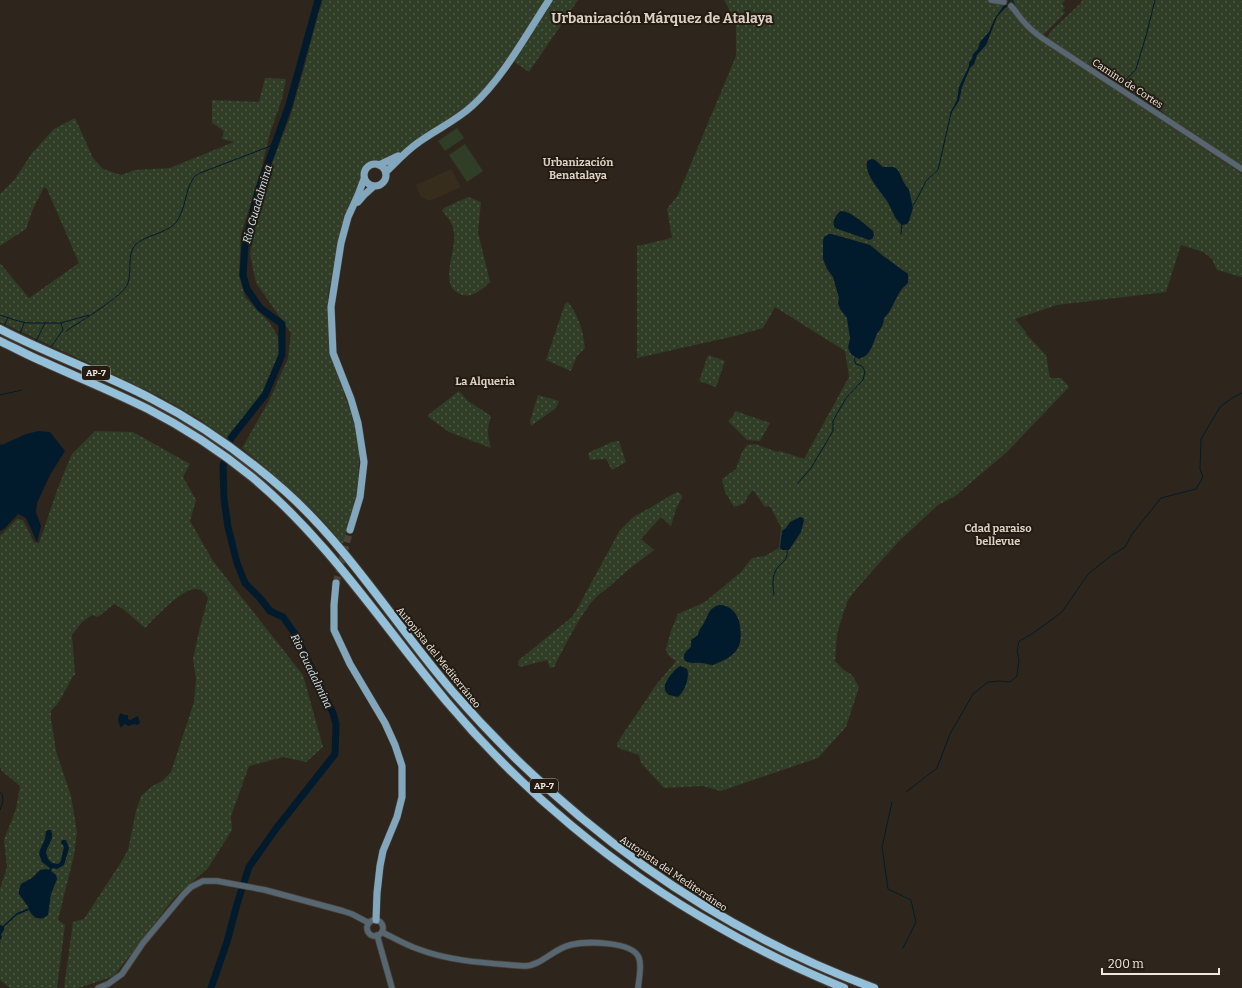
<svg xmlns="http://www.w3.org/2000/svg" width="1242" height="988" font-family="Bitter,serif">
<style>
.commercial{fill:#372d1d}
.grass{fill:url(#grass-dots)}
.pitch{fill:#303d27}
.water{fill:#011b2d}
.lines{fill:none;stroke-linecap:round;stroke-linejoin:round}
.stream{stroke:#011b2d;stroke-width:1}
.river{stroke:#011b2d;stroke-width:7}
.major-tunnel{stroke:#4b433a;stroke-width:7;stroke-dasharray:7 3.5;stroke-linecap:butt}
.minor-casing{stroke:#494138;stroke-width:7}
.major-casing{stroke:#494138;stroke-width:8}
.highway-casing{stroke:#494138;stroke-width:10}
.minor{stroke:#566772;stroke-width:5.5}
.major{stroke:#82a7bd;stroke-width:7}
.highway{stroke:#94c0da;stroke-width:8}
.labels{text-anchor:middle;stroke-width:4;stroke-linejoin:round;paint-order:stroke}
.shield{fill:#241c12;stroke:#b1aba3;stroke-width:1}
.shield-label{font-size:9px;font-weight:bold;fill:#ede8e1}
.street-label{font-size:10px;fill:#ede8e1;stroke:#241c12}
.neighbourhood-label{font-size:11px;font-weight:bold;fill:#dbd0c3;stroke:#241c12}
.water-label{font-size:11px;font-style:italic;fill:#cce4f7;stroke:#241c12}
.district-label{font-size:14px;font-weight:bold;fill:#dbd0c3;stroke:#241c12}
</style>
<defs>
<pattern id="grass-dots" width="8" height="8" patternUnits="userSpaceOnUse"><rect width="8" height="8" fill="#303d27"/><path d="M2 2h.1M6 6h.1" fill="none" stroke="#4e5946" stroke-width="1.8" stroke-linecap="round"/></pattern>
</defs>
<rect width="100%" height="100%" fill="#2e261c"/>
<path class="commercial" d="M451 169 461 187 430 201 421 197 416 185Z"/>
<path class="grass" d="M323 0H546L499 72 477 98 451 119 400 154 387 160 364 164 361 173 360 186 344 222 335 259 328 295V325L330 354 355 424 359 455 358 489 343 544C314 508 278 478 242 448L269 401 288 358 291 333 256 283 250 254 265 181 290 117 303 72 318 15Z
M554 0H578L529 72 513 61Z
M724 0H987L1005 4 1012 9 1034 36 1242 174V277L1217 270 1212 259 1203 252 1181 245 1166 292 1057 305 1015 319 1026 332V334L1046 355 1050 378H1061L1069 387 1007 452 954 497 938 505 899 541 858 587 848 600 842 617 837 634 835 661 844 670 852 675 859 687 846 727 818 758 721 791 703 786 664 788 641 763 639 755 618 748 617 743 656 685 676 661 668 655 666 649 671 631 678 614 705 602 741 572 752 558 765 556 779 548 781 527 771 508 769 506 765 507 753 490 747 497 745 503 734 507 725 492 722 479 736 469 742 452 747 445 755 444 777 452 780 451 804 459 849 377 845 351 775 307 763 328 735 336 637 358V246L672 238 667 209 678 195 736 56V26L733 16Z
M1014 0H1065L1062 4 1065 8 1062 10 1065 13 1043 35C1030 25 1022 16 1013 2Z
M1082 0H1242V167L1047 38 1051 31 1081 3Z
M265 78 286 79 282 99 270 133 259 178 241 234 239 275 245 297 270 323 278 337 279 356 263 393 228 439 199 419 161 397 0 322V263L29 298 79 263 47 189 44 187 32 211 26 229 0 246V194L15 179 32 153 54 129 75 118 93 158 103 169 121 175 135 170 170 168 234 142 222 139 224 131 212 123V100L259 102Z
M468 197 481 202 478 232 490 282C480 291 471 300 458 293 439 283 457 249 454 232 453 224 448 217 442 211L444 208Z
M568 302C579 316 583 331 585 348L577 356 571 371 546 360 565 304Z
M708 355 725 361 716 387 699 381Z
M459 391 468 401 491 416C487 429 487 435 491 448L449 432 427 416Z
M538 395 559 401 556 408 531 426 530 421Z
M735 411 770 423 760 441 747 440 728 421 734 415Z
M95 431 133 432 190 464 183 477 196 500 190 521 213 561 303 675 323 747 306 762 283 757 249 766 231 816 232 830 208 868 174 898 114 976 79 988H64L73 922 84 919 120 864 128 850 136 811 141 796 151 787 162 781 171 772 194 702 196 679 193 659 200 627 208 598C205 593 202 589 196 589 184 587 153 619 145 628L123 609 114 604 98 617 92 615 82 622 72 635 75 675 73 676 59 702 51 711V719L56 751 71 796 77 832 74 855 58 920 65 925 57 988H10L0 980V889L7 867 4 840 16 809 20 786 2 771 0 767V536L17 519 23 520 34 542 39 543 59 485 72 454Z
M619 441 626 462 612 470 606 459 590 460 588 453 612 442Z
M677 492 681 494 682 497 676 509 671 526 661 517 641 539 654 550 628 570 604 591C587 599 563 650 554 667L550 668 547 660 520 667 518 665 519 660 572 617 577 609 620 530 632 518Z"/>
<path class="pitch" d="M457 128 464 138 445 151 438 141Z
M465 144 483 171 467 182 449 155Z"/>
<path class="water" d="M1005 4 1008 6 1005 8 997 17 986 45 977 55 974 64 970 68 962 87 959 101 953 110 951 114 950 113 957 100 959 87 969 66V62L972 59 973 54 978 49 980 42 989 32 995 18Z
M872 159 875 160 883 167H893L897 169 899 172 904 183 909 190 913 208 909 221 907 224 902 225C894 219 892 209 887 201 880 191 864 174 867 161Z
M841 211C853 212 864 224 873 231L874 235 872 239 869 240 835 228C831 223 836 214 841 211Z
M829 234H832L870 245 882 255 908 274V283C895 293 894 310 884 318 883 328 880 328 876 336 872 346 871 355 859 359L851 354 848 348 850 338 847 318 840 309 838 303 839 298 833 277 827 269 823 259V241L824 237Z
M39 431 50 432 65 451 50 475 37 503 36 512 41 526 37 542 26 518 18 514 4 529 0 531V444L2 445 26 434Z
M800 517 803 518 804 520 801 532 789 550H782L780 548 782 531 786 528 790 522Z
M719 605C730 605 736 612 739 621 743 640 741 653 722 661 719 662 716 664 713 665 709 665 705 663 701 663 695 662 683 666 684 656 684 652 689 649 691 647V640L698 635C699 629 701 628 704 623 709 614 708 609 719 605Z
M681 666 687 669C690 677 685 691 678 697L669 695C666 693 664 690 665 686 665 681 676 667 681 666Z
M121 713 124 715H128V719L130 720 138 716 140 723 137 725 134 724 129 726 124 724 121 728C118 723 117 717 121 713Z
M48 830H51C55 839 48 844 46 852L48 859 52 863 58 864C62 861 61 859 62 855 63 849 66 847 61 843L62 840H66L69 848 64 865 57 869 52 868 51 871 56 875 57 879 51 894 48 915C40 922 33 918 29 910L17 915 4 927V930L1 934 2 938 0 940V925L3 926 17 913 29 908 19 894V890L21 884 32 878 40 870 46 869 49 870 50 868 42 862 39 854 40 850 45 839 46 831Z"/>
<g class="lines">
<path class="stream" d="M1012 0 1015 6
M1005 6 1010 0
M1062 48 1155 107 1168 117
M1121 85 1136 69 1146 36 1155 0
M1171 119 1235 161
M913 205 917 199 926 181 938 170 951 113
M901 234 902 223
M0 315 18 321 28 323H61L89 315
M4 326 8 317
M66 331C79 322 124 296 128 283 132 271 127 255 135 245 144 235 168 234 177 221 186 208 185 190 193 179 194 176 198 174 200 173L276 144
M20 334 24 323
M36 341 45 323
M51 347 63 330 61 323
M0 395 22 390
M798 483 811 468 833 431V421L846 398 863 380 865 371 862 366 856 364 854 359 856 356
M773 595 774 594C773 587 772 579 775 572 779 563 789 561 787 551
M0 792 2 794 3 801 0 810
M906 792 937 768 950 734 973 694 988 682 999 681 1010 682 1017 676 1019 660 1017 651 1019 641 1032 634 1062 612 1088 574 1112 555 1125 547 1132 534 1161 498 1196 489 1203 477 1200 469 1201 439 1220 407 1232 398 1242 393
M892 802 882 847 888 889 911 900 916 922 903 948"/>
<path class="river" d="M211 988 227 942 237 904 249 867 275 830 335 754 336 724 333 713 295 634 283 617 270 611 260 598 245 583 237 563 228 527 224 499 223 466 231 438 265 395 282 355V324L260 308 247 289 243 275 245 246 258 191 289 105 318 0"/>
<path class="major-tunnel" d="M336 583 350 530"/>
<defs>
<path id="minor" d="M991 0 1004 2
M1011 6C1016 11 1019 17 1024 22 1029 28 1035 33 1042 38L1242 169
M367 928a8 8 0 1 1 16 0a8 8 0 1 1-16 0Z
M382 932C394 938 406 945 418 949 452 962 489 963 524 966 541 966 553 949 570 945 585 941 633 941 639 958 642 966 639 979 638 988
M377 935 392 988
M98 988 108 984 122 974 143 943 183 895 191 887 203 881H217L265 890 343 911 352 914 369 923"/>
<path id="major" d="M364 175a11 11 0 1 1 22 0a11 11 0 1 1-22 0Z
M379 165 398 156
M386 172C396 162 407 150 419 142 437 129 457 120 472 106 503 78 526 35 549 0
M358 202 364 195 373 187
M350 530 360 497 364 462 358 423 351 399 333 353 331 307 341 243 348 217 358 195 364 179
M336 583 334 605V630L350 664 385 723 395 745 402 766V797L397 817 383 851 380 866 377 893 376 920"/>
<path id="highway" d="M0 329C50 355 103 373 152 399 201 424 244 455 285 491 350 549 396 626 453 692 567 823 710 928 874 988
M0 341C15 348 29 356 44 362 79 378 114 392 148 409 185 428 220 451 252 477 329 541 383 626 447 702 522 791 615 869 717 926 758 950 800 970 844 988"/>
</defs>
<use href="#minor" class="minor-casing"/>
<use href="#major" class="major-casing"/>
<use href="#highway" class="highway-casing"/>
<use href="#minor" class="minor"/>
<use href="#major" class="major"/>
<use href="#highway" class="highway"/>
</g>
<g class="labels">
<g class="shield">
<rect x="82" y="366" width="28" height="14" rx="3"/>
<rect x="530" y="779" width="28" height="14" rx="3"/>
</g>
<g class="shield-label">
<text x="96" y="376">AP-7</text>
<text x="544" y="789">AP-7</text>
</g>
<g class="street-label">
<text transform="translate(1128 83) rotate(33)" y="4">Camino de Cortes</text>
<text transform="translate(439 657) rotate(51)" y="4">Autopista del Mediterráneo</text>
<text transform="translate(674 873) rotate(34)" y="4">Autopista del Mediterráneo</text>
</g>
<g class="neighbourhood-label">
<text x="578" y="166">Urbanización<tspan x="578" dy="13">Benatalaya</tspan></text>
<text x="485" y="385">La Alqueria</text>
<text x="998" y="532">Cdad paraiso<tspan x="998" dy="13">bellevue</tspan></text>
</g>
<g class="water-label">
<text transform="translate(257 204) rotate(-74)" y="4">Rio Guadalmina</text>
<text transform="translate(312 671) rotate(64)" y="4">Rio Guadalmina</text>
</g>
<g class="district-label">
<text x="662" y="23">Urbanización Márquez de Atalaya</text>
</g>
</g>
<path d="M1102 968v6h117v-6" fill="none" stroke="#ede8e1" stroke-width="2"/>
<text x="1108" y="968" font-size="12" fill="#ede8e1" stroke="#241c12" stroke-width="3" paint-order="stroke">200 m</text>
</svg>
